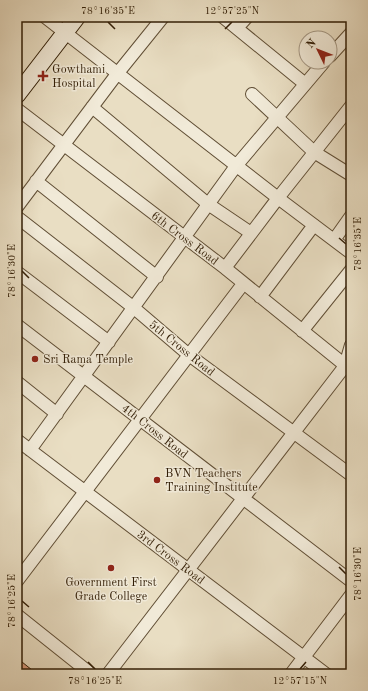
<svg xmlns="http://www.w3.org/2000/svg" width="368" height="691" font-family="'Old Standard TT',serif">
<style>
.building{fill:#d89a7c;stroke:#321e06}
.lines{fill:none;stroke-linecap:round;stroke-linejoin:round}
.street-casing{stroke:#604e35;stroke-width:14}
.secondary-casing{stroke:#321e06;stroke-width:18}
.street{stroke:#f1ead8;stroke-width:12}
.secondary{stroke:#f1ead8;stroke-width:16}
.ticks{fill:none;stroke:#321e06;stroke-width:1.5}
.poi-dot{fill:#8f2418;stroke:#f1ead8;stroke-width:1.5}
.labels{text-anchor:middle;stroke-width:3;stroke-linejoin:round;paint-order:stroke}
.poi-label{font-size:12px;fill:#321e06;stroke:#f1ead8;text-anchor:start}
.street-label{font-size:12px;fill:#321e06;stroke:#f1ead8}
.neatline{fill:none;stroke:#321e06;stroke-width:1.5}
.ticks-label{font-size:10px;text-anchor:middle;fill:#321e06}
</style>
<rect width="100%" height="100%" fill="#e9dec3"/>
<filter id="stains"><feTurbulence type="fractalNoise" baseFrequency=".005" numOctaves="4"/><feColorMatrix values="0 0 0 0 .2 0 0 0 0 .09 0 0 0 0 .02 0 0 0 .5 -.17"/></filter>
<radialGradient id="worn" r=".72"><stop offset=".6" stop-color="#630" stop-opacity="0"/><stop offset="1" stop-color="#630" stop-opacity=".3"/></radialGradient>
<path class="building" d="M17 658 37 674H17Z"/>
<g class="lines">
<defs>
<path id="street" d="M45 17 278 198 351 106
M223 17 304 83
M237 28 247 17
M330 56 351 33
M252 94 314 152 351 175
M92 107 208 204 251 233
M17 109 225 268 351 370
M36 181 157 277
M17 207 117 74 163 17
M17 217 134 308 189 355 351 475
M334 240 351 216
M225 268 278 198 351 253
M17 272 109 342
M260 297 314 225
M17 325 351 581
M302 331 351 270
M17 382 57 414
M17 440 326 674
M30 450 236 166 324 62
M17 581 243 284
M17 615 91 674
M108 674 345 366 351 345
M291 674 351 595"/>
<path id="secondary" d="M17 95 77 17"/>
</defs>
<use href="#street" class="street-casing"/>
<use href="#secondary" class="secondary-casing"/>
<use href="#street" class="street"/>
<use href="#secondary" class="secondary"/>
</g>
<path class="ticks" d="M108 22 115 29M225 29 232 22M339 238 346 244M22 271 29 278M339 567 346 574M22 601 29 607M88 662 95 669M300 669 306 662"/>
<g class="poi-dot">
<path d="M41 70h4v4h4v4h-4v4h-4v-4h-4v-4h4z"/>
<circle cx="35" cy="359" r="4"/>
<circle cx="157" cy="480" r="4"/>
<circle cx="111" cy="568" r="4"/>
</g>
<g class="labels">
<g class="poi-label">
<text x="52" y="73">Gowthami<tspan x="52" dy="14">Hospital</tspan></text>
<text x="43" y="363">Sri Rama Temple</text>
<text x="165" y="477">BVN Teachers<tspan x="165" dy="14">Training Institute</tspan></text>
<text x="111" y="586" text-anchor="middle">Government First<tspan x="111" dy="14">Grade College</tspan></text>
</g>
<g class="street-label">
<text transform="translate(185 238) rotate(37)" y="4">6th Cross Road</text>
<text transform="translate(182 348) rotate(39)" y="4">5th Cross Road</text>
<text transform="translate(155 431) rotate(38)" y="4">4th Cross Road</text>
<text transform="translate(171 557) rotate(37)" y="4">3rd Cross Road</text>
</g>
</g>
<rect width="368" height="691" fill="none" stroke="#e9dec3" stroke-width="44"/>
<g transform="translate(318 50) rotate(313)"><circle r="19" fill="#f1ead8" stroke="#a59884"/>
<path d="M0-3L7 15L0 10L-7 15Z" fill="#8f2418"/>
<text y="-6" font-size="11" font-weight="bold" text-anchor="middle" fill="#321e06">N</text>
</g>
<rect x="22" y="22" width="324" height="647" class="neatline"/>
<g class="ticks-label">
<text x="108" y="14">78°16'35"E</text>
<text x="232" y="14">12°57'25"N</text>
<text transform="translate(357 244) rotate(-90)" y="4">78°16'35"E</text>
<text transform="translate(11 271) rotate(-90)" y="4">78°16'30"E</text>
<text transform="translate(357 574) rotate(-90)" y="4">78°16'30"E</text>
<text transform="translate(11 601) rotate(-90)" y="4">78°16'25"E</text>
<text x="95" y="684">78°16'25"E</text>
<text x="300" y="684">12°57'15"N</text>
</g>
<rect width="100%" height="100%" filter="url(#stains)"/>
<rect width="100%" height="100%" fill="url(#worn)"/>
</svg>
